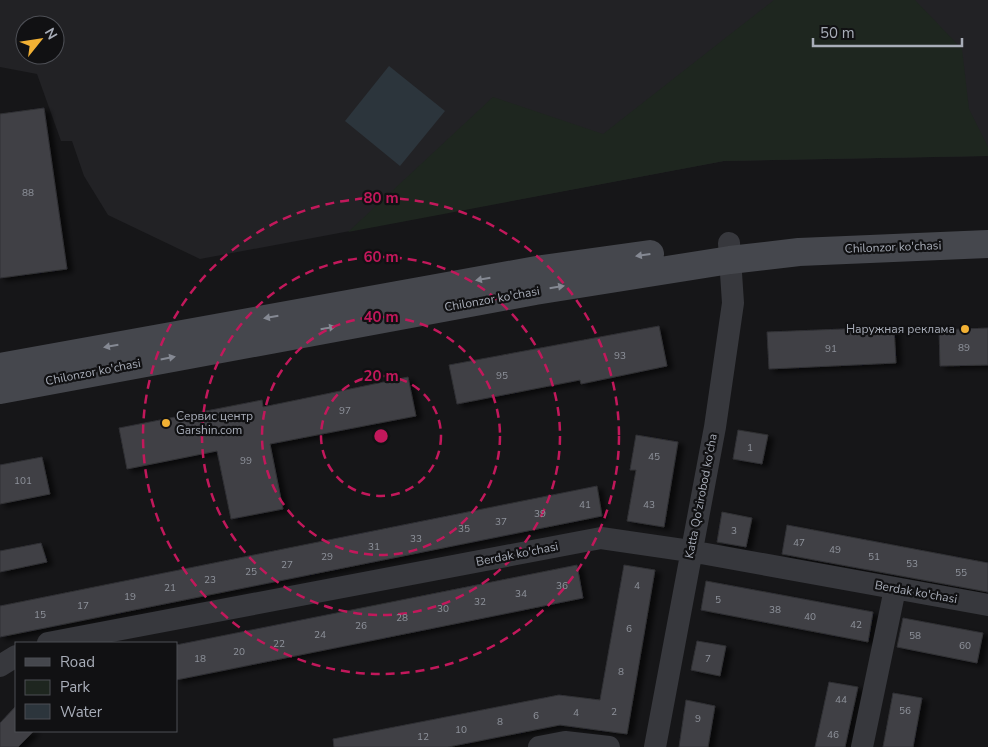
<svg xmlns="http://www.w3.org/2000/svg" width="988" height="747" font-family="'Nunito Sans',sans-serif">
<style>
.built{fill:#222225;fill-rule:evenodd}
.green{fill:#1e261f}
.water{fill:#2c353c}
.building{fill:#404145;stroke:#303034;filter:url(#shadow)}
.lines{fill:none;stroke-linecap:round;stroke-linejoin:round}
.street{stroke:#37383d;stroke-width:22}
.secondary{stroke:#45474d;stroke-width:28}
.oneway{fill:#858993}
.ring{fill:none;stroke:#c2185b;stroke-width:2.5;stroke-dasharray:9 6}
.poi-dot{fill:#f2b134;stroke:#111113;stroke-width:2}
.labels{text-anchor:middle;stroke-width:4.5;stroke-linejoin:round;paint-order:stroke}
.number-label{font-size:10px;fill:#8e929b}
.street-label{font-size:12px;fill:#a8adb8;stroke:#111113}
.poi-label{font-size:12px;fill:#a8adb8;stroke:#111113;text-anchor:end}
.centre{fill:#c2185b;stroke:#111113;stroke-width:2.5}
.ring-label{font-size:15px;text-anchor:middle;font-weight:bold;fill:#c2185b;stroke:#111113;stroke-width:4.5;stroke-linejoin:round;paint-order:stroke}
</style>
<defs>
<filter id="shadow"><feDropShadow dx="5.5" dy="3" stdDeviation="2.5" flood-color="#0009"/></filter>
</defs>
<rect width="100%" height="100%" fill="#161618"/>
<path class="built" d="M0 0H988V156L724 161 200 259 108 215 84 176 72 141H61L37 74 0 67ZM25 25H55V55H25Z"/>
<path class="green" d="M774 0H915L962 49 969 109 988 147V156L724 161 348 232 493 97 603 134Z"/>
<path class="water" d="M389 66 445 111 400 166 345 121Z"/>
<path class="building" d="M44 108 67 269 0 278V114Z
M659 326 667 366 581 384 580 380 457 404 449 365Z
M894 327 896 363 769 369 767 332Z
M988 328V365L940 366 939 330Z
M408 377 416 416 270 444 283 509 231 519 217 451 127 469 119 428 262 400 263 407Z
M738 430 768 435 762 464 733 459Z
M636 435 678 442 664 527 627 521 636 470H630Z
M42 457 50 494 0 504V465Z
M597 486 602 516 0 637V606Z
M722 512 752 518 746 547 717 542Z
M787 525 988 563V592L782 554Z
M41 543 47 562 0 572V551Z
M577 565 583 598 176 680V645Z
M624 565 655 570 627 734 560 725 448 747H334L333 739 559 695 600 700Z
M706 581 873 612 868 642 701 610Z
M903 618 983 633 977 663 897 647Z
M697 641 726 646 720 676 691 670Z
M829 682 858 687 845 747H815Z
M893 693 922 698 913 747H883Z
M686 700 715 706 708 747H679Z
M16 706V731H34L18 747H0V723Z"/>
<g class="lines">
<path class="street" d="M48 643 601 538 690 551 988 605
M0 666 16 656
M539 747 565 742 609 747
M655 747 715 427 733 303 729 243
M862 747 895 589"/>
<path class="secondary" d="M0 367 542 269 650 254
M0 390 535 291 730 260 799 252 988 244"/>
</g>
<defs><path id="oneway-solid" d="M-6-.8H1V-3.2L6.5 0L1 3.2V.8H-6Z" transform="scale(1.25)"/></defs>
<g class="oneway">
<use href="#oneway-solid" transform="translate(643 255) rotate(172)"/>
<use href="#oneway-solid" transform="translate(483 279) rotate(170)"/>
<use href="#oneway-solid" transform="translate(557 287) rotate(-9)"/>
<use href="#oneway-solid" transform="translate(271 317) rotate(170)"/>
<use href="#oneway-solid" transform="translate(328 328) rotate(-10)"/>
<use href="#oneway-solid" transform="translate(111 346) rotate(170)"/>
<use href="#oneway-solid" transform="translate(168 358) rotate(-11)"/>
</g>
<g class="ring">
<circle cx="381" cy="436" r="60"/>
<circle cx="381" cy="436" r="119"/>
<circle cx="381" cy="436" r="179"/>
<circle cx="381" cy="436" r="238"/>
</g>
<g class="poi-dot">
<circle cx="965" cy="329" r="5"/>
<circle cx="166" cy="423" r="5"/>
</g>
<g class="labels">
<g class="number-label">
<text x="28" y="196">88</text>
<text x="964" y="351">89</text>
<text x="831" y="352">91</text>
<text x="620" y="359">93</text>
<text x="502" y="379">95</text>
<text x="345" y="414">97</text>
<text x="750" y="451">1</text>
<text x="654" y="460">45</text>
<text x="246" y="464">99</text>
<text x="23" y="484">101</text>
<text x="585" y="508">41</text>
<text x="649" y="508">43</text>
<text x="540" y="517">39</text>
<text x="501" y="525">37</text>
<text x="464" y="532">35</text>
<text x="734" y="534">3</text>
<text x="416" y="542">33</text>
<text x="799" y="546">47</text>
<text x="374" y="550">31</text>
<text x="835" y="553">49</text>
<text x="327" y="560">29</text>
<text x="874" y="560">51</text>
<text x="912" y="567">53</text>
<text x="287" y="568">27</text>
<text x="251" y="575">25</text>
<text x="961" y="576">55</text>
<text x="210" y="583">23</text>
<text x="562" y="589">36</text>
<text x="637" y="589">4</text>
<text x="170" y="591">21</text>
<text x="521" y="597">34</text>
<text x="130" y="600">19</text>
<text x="718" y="603">5</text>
<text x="480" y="605">32</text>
<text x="83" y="609">17</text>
<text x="443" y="612">30</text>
<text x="775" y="613">38</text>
<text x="40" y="618">15</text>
<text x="810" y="620">40</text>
<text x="402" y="621">28</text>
<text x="856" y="628">42</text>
<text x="361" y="629">26</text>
<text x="629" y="632">6</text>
<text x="320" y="638">24</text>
<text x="915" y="639">58</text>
<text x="279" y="647">22</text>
<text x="965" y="649">60</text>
<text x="239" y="655">20</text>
<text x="200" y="662">18</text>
<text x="708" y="662">7</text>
<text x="621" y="675">8</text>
<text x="841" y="703">44</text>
<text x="905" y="714">56</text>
<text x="614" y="715">2</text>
<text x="576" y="716">4</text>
<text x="536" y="719">6</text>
<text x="698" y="722">9</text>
<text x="500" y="725">8</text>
<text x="461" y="733">10</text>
<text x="833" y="738">46</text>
<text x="423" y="740">12</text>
</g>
<g class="street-label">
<text transform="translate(893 247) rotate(-2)" y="4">Chilonzor ko'chasi</text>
<text transform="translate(492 299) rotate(-10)" y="4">Chilonzor ko'chasi</text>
<text transform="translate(93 372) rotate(-11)" y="4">Chilonzor ko'chasi</text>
<text transform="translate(701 496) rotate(-79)" y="4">Katta Qo'zirobod ko'cha</text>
<text transform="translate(517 554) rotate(-11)" y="4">Berdak ko'chasi</text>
<text transform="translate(916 592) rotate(10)" y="4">Berdak ko'chasi</text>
</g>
<g class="poi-label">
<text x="955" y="333">Наружная реклама</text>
<text x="176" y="420" text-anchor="start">Сервис центр<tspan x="176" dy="14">Garshin.com</tspan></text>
</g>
</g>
<circle cx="381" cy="436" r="8" class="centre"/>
<g class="ring-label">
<text x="381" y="203">80 m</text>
<text x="381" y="262">60 m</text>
<text x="381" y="322">40 m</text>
<text x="381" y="381">20 m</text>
</g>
<rect x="15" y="642" width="162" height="90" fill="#111113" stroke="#4d4f55"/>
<rect x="25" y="658" width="25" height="8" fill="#45474d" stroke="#4d4f55"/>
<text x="60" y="667" font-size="15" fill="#a8adb8">Road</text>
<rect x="25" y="680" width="25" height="15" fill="#1e261f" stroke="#4d4f55"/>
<text x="60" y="692" font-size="15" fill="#a8adb8">Park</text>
<rect x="25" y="704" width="25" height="15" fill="#2c353c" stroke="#4d4f55"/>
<text x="60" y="717" font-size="15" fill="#a8adb8">Water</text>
<g transform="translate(40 40) rotate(60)"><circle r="24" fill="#111113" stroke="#4d4f55"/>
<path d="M0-4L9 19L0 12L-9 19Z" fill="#f2b134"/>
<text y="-8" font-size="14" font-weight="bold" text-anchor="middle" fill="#a8adb8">N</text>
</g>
<path d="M813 38v8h149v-8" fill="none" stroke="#a8adb8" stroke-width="2.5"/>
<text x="820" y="38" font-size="15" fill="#a8adb8" stroke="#111113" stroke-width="4" paint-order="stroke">50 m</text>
</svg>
